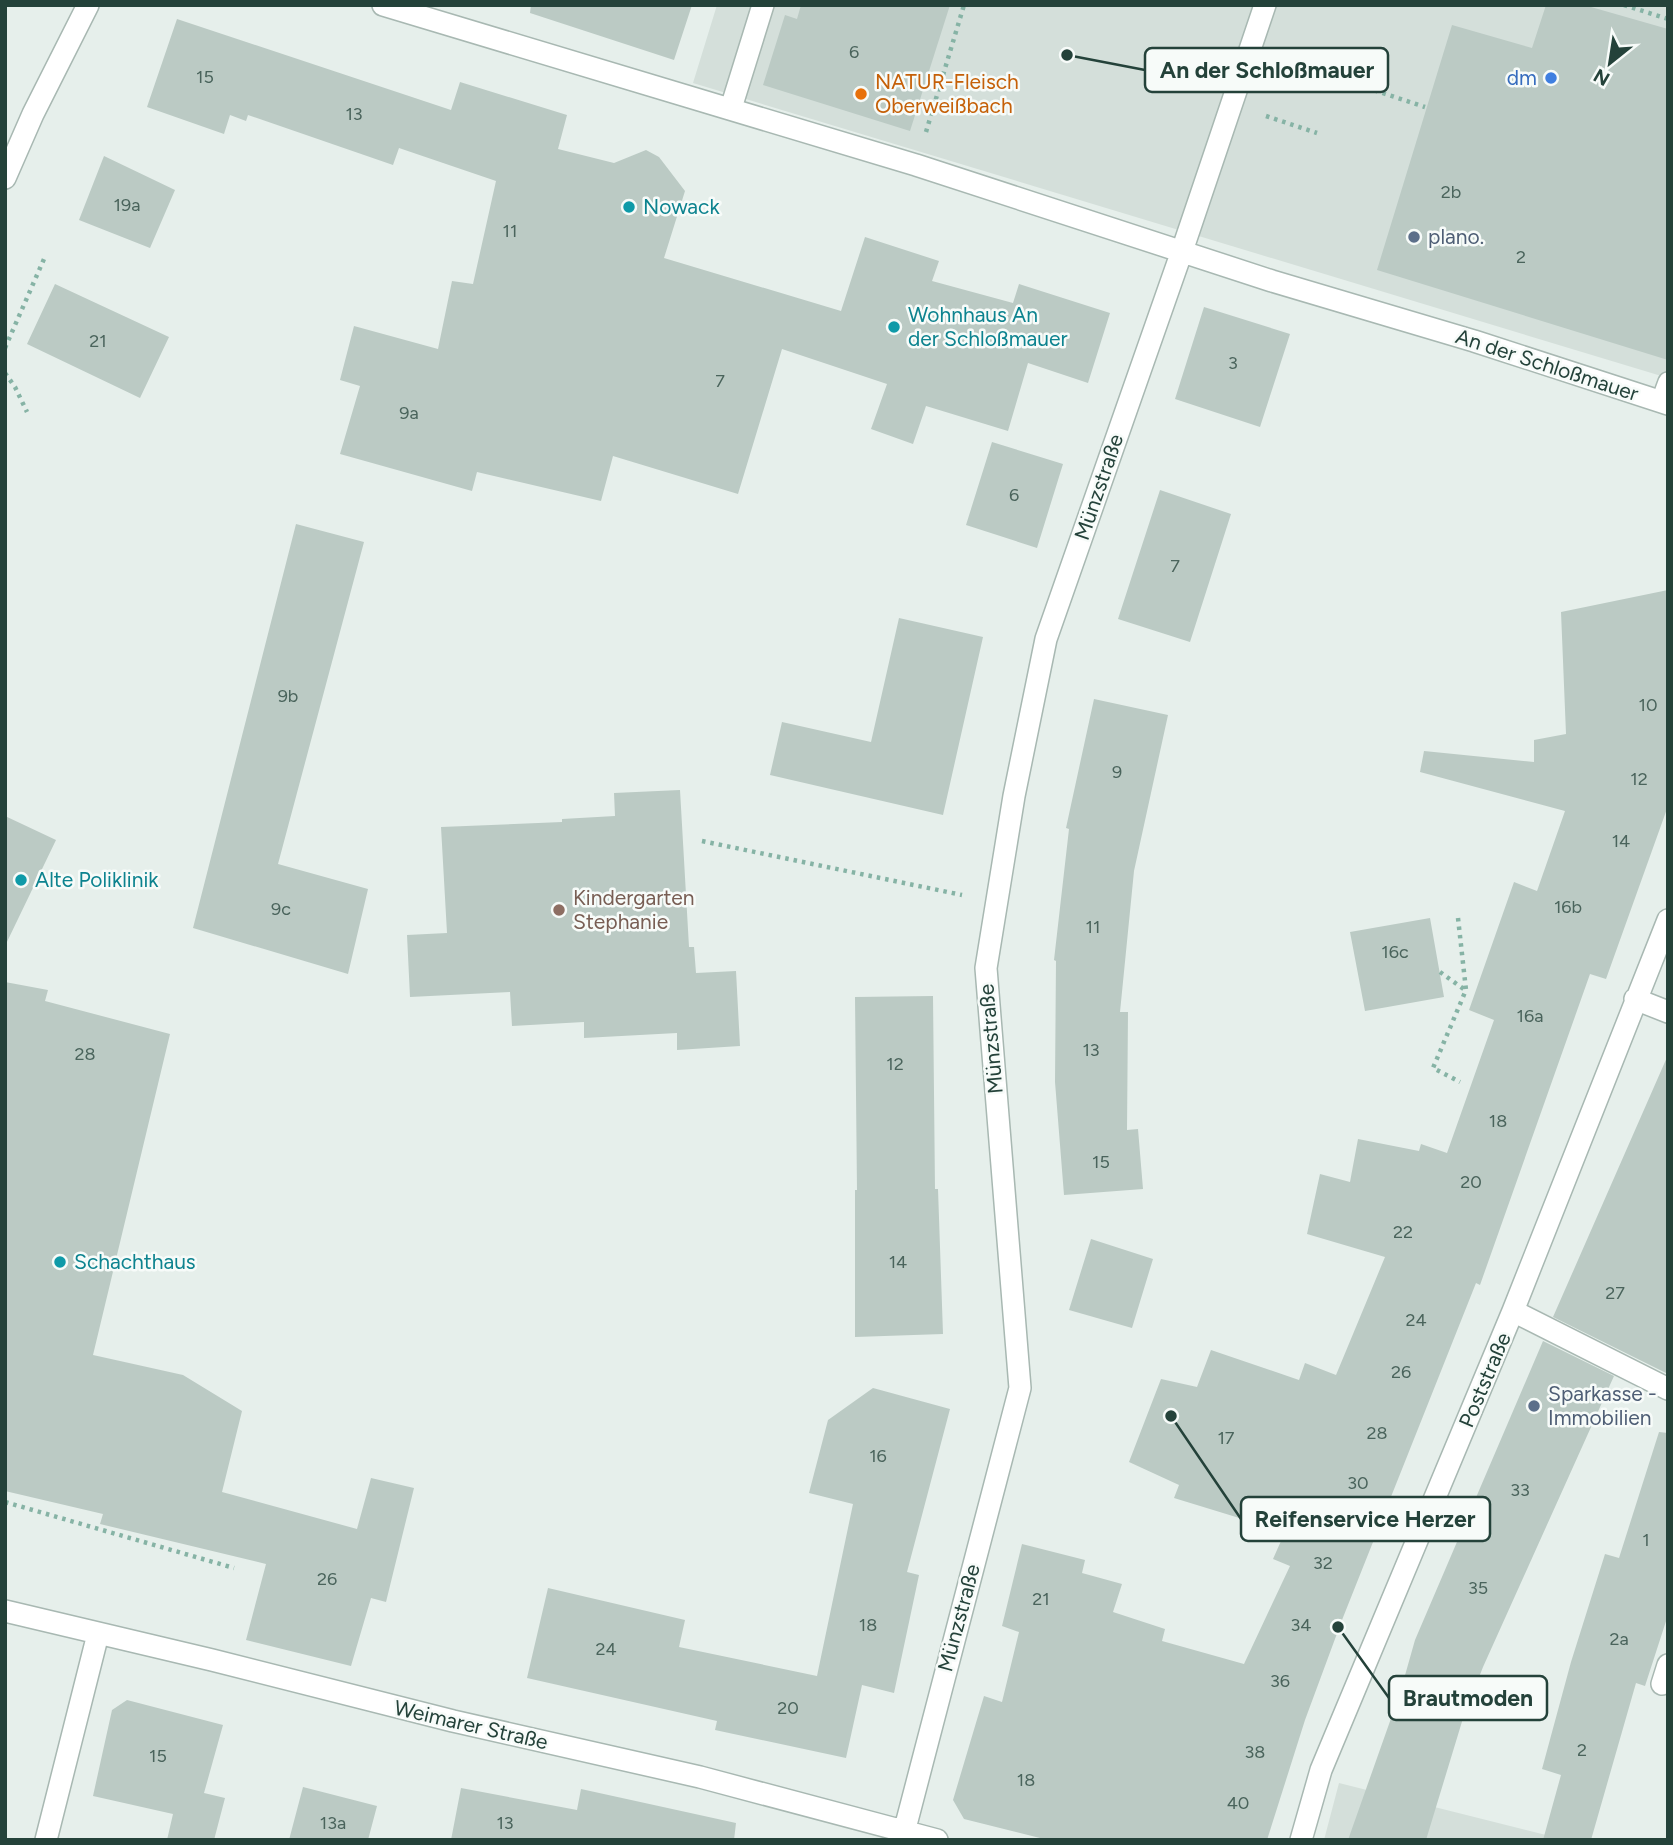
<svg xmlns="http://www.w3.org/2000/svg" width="1673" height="1845" font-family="Figtree,sans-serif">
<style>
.built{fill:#d4dfda}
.building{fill:#bbcac4}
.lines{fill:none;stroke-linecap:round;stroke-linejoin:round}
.lane-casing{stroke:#a8b8b2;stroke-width:22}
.street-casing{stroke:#a8b8b2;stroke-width:24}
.path{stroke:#86b3a5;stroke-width:4.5;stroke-dasharray:3.5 5;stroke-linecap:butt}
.lane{stroke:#fff;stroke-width:19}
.street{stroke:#fff;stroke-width:21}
.shop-dot{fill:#3f7fe0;stroke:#f7fbf9;stroke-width:2.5}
.food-dot{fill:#e8710a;stroke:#f7fbf9;stroke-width:2.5}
.culture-dot{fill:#0f9aa8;stroke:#f7fbf9;stroke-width:2.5}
.service-dot{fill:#5c6f8a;stroke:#f7fbf9;stroke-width:2.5}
.education-dot{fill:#8d6e63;stroke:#f7fbf9;stroke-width:2.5}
.labels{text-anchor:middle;stroke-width:5;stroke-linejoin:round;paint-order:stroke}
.number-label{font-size:18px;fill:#4a645c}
.shop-label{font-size:21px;fill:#366cbe;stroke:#f7fbf9;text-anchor:end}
.food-label{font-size:21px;fill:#c56008;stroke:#f7fbf9;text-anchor:start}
.culture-label{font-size:21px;fill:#0d838f;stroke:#f7fbf9;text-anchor:start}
.service-label{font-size:21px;fill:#4e5e75;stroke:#f7fbf9;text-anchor:start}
.street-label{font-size:21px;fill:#24423a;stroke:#f7fbf9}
.education-label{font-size:21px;fill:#785e54;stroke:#f7fbf9;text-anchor:start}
.leader{fill:none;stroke:#24423a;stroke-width:2.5}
.callout-dot{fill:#24423a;stroke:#f7fbf9;stroke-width:2.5}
.callout{fill:#f7fbf9;stroke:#24423a;stroke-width:2.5}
.callout-label{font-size:23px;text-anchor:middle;font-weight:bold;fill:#24423a}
</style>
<rect width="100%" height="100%" fill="#e6efeb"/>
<path class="built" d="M717 5H1668V378L693 83Z
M1339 1783 1566 1840H1324Z"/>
<path class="building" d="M531 5H692L674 60 530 13Z
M801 5H950L910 131 763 85 785 15 797 19Z
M1546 5H1584L1668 29V360L1377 270 1452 25 1532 48Z
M177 19 451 110 460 82 567 115 558 149 614 163 646 150 659 157 685 191 664 258 841 311 865 237 939 261 932 281 1013 303 1019 284 1110 313 1088 383 1028 363 1008 431 926 406 913 444 871 429 887 384 782 349 738 494 613 456 601 501 477 472 472 491 340 454 360 386 340 380 354 326 438 349 452 281 473 284 496 181 399 148 393 165 248 115 246 121 230 115 224 134 147 107Z
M104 156 175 190 150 248 79 220Z
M55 284 169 337 140 398 27 344Z
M1204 307 1290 334 1260 427 1175 399Z
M992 442 1063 464 1037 548 966 525Z
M1160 490 1231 514 1190 642 1118 619Z
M296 524 364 542 278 864 368 889 348 974 193 928Z
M1668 590V806L1606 979 1590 974 1480 1285 1476 1283 1342 1620 1305 1720 1267 1840H1048L964 1819 953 1800 984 1696 1002 1702 1019 1632 1002 1626 1022 1544 1085 1560 1082 1573 1122 1584 1113 1612 1165 1629 1162 1641 1244 1664 1290 1566 1273 1559 1285 1532 1174 1498 1179 1485 1129 1462 1161 1379 1197 1387 1211 1350 1299 1380 1305 1363 1336 1375 1385 1257 1307 1234 1320 1174 1350 1182 1358 1139 1419 1151 1421 1144 1447 1153 1494 1020 1469 1010 1514 882 1537 891 1565 811 1420 772 1424 751 1534 762V740L1566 734 1561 612Z
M899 618 983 637 943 815 770 775 782 722 871 742Z
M1094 699 1168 715 1134 871 1120 1012H1128L1127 1130 1138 1129 1143 1189 1064 1195 1055 1082 1056 961 1054 960 1069 829 1066 828Z
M680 790 689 947H694L696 973 736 971 740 1046 677 1050V1033L584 1038V1022L512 1026 510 992 410 997 407 935 447 933 441 827 562 822V819L615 816 614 793Z
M5 816 56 840 5 946Z
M1430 918 1444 997 1365 1011 1350 932Z
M5 982 48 990 45 1001 170 1034 93 1355 183 1375 242 1411 222 1492 357 1529 371 1478 414 1488 386 1602 371 1598 351 1666 246 1640 266 1564 100 1524 103 1514 5 1491Z
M933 996 935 1189H938L943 1334 855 1337V1190H857L855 997Z
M1668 1055V1374L1553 1317Z
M1091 1239 1153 1259 1132 1328 1069 1310Z
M1543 1341 1614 1376 1483 1667 1464 1715 1426 1840H1348L1400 1693 1415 1640Z
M873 1388 950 1409 907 1572 919 1575 894 1693 862 1685 846 1758 715 1730 717 1721 527 1678 548 1588 685 1620 679 1647 817 1676 853 1504 809 1493 828 1420Z
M1659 1432 1668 1433V1615L1645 1686 1636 1683 1591 1840H1543L1561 1775 1542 1769 1571 1662 1605 1554 1619 1558Z
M127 1700 223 1725 204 1793 225 1798 214 1840H167L173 1814 93 1796 112 1710Z
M303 1787 377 1806 368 1840H289Z
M461 1788 577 1810 581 1789 736 1823 734 1840H451Z"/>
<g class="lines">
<defs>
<path id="lane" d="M1661 401 1668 382"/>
<path id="street" d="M383 5 916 165 1272 281 1474 341 1668 404
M731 108 763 5
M5 178 33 114 88 5
M1635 999 1668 1012
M1513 1311 1668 1389
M5 1611 212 1660 453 1721 700 1777 937 1840
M1662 1684 1668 1665
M46 1840 98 1634
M902 1840 1020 1388 986 968 1014 796 1046 639 1182 251 1265 5
M1301 1840 1321 1770 1513 1311 1668 920"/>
</defs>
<use href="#lane" class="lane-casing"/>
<use href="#street" class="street-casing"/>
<path class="path" d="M1624 5 1668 19
M1334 77 1425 107
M1266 116 1317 133
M926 132 964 5
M5 348 44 259
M5 373 15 387 27 412
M702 841 962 895
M1458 918 1466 990 1433 1068 1460 1082
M1440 972 1465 990
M5 1502 234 1568"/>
<use href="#lane" class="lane"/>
<use href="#street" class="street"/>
</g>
<circle class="shop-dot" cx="1551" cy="78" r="7"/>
<circle class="food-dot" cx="861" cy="94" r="7"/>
<g class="culture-dot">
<circle cx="629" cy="207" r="7"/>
<circle cx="894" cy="327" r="7"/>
<circle cx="21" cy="880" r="7"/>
<circle cx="60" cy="1262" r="7"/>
</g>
<g class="service-dot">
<circle cx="1414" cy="237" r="7"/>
<circle cx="1534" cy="1406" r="7"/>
</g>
<circle class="education-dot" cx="559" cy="910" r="7"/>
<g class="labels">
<g class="number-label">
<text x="854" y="58">6</text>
<text x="205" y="83">15</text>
<text x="354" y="120">13</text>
<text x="1451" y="198">2b</text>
<text x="127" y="211">19a</text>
<text x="510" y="237">11</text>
<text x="1521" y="263">2</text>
<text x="98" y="347">21</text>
<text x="1233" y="369">3</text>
<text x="720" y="387">7</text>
<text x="409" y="419">9a</text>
<text x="1014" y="501">6</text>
<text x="1175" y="572">7</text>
<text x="288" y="702">9b</text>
<text x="1648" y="711">10</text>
<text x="1117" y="778">9</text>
<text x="1639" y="785">12</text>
<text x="1621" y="847">14</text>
<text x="1568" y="913">16b</text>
<text x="281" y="915">9c</text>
<text x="1093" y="933">11</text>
<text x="1395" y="958">16c</text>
<text x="1530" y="1022">16a</text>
<text x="1091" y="1056">13</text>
<text x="85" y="1060">28</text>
<text x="895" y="1070">12</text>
<text x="1498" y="1127">18</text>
<text x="1101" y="1168">15</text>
<text x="1471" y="1188">20</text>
<text x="1403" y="1238">22</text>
<text x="898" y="1268">14</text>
<text x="1615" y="1299">27</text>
<text x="1416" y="1326">24</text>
<text x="1401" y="1378">26</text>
<text x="1377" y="1439">28</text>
<text x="1226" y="1444">17</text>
<text x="878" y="1462">16</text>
<text x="1358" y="1489">30</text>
<text x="1520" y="1496">33</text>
<text x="1646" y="1546">1</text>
<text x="1323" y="1569">32</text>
<text x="327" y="1585">26</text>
<text x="1478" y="1594">35</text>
<text x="1041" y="1605">21</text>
<text x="868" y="1631">18</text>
<text x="1301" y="1631">34</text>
<text x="1619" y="1645">2a</text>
<text x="606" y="1655">24</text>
<text x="1280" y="1687">36</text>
<text x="788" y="1714">20</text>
<text x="1582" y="1756">2</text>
<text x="1255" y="1758">38</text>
<text x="158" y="1762">15</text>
<text x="1026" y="1786">18</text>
<text x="1238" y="1809">40</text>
<text x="333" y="1829">13a</text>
<text x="505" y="1829">13</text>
</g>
<g class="shop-label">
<text x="1537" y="85">dm</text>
</g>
<g class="food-label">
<text x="875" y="89">NATUR-Fleisch<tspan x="875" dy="24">Oberweißbach</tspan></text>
</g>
<g class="culture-label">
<text x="643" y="214">Nowack</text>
<text x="908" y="322">Wohnhaus An<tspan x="908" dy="24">der Schloßmauer</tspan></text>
<text x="35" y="887">Alte Poliklinik</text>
<text x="74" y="1269">Schachthaus</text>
</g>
<g class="service-label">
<text x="1428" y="244">plano.</text>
<text x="1548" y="1401">Sparkasse -<tspan x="1548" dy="24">Immobilien</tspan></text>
</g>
<g class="street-label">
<text transform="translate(1547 365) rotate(18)" y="7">An der Schloßmauer</text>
<text transform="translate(1099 487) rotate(-71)" y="7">Münzstraße</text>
<text transform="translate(991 1039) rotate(-95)" y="7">Münzstraße</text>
<text transform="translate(1485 1380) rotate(-67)" y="7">Poststraße</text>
<text transform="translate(959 1618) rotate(-75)" y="7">Münzstraße</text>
<text transform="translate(471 1725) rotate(13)" y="7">Weimarer Straße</text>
</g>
<g class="education-label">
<text x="573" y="905">Kindergarten<tspan x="573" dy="24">Stephanie</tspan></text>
</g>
</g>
<path class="leader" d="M1067 55L1145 70M1171 1416L1241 1519M1338 1627L1389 1698"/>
<g class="callout-dot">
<circle cx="1067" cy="55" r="7"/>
<circle cx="1171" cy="1416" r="7"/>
<circle cx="1338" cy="1627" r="7"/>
</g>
<g class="callout">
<rect x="1145" y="48" width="243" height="44" rx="7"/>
<rect x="1241" y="1497" width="249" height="44" rx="7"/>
<rect x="1389" y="1676" width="158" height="44" rx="7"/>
</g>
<g class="callout-label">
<text x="1267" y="78">An der Schloßmauer</text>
<text x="1365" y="1527">Reifenservice Herzer</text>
<text x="1468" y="1706">Brautmoden</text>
</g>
<rect width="1673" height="1845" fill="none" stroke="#24423a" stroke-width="14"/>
<g transform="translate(1610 63) rotate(210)" stroke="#f7fbf9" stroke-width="5" paint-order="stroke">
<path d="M0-5L12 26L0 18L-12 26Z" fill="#24423a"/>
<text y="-10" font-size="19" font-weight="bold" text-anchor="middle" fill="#24423a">N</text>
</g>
</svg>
